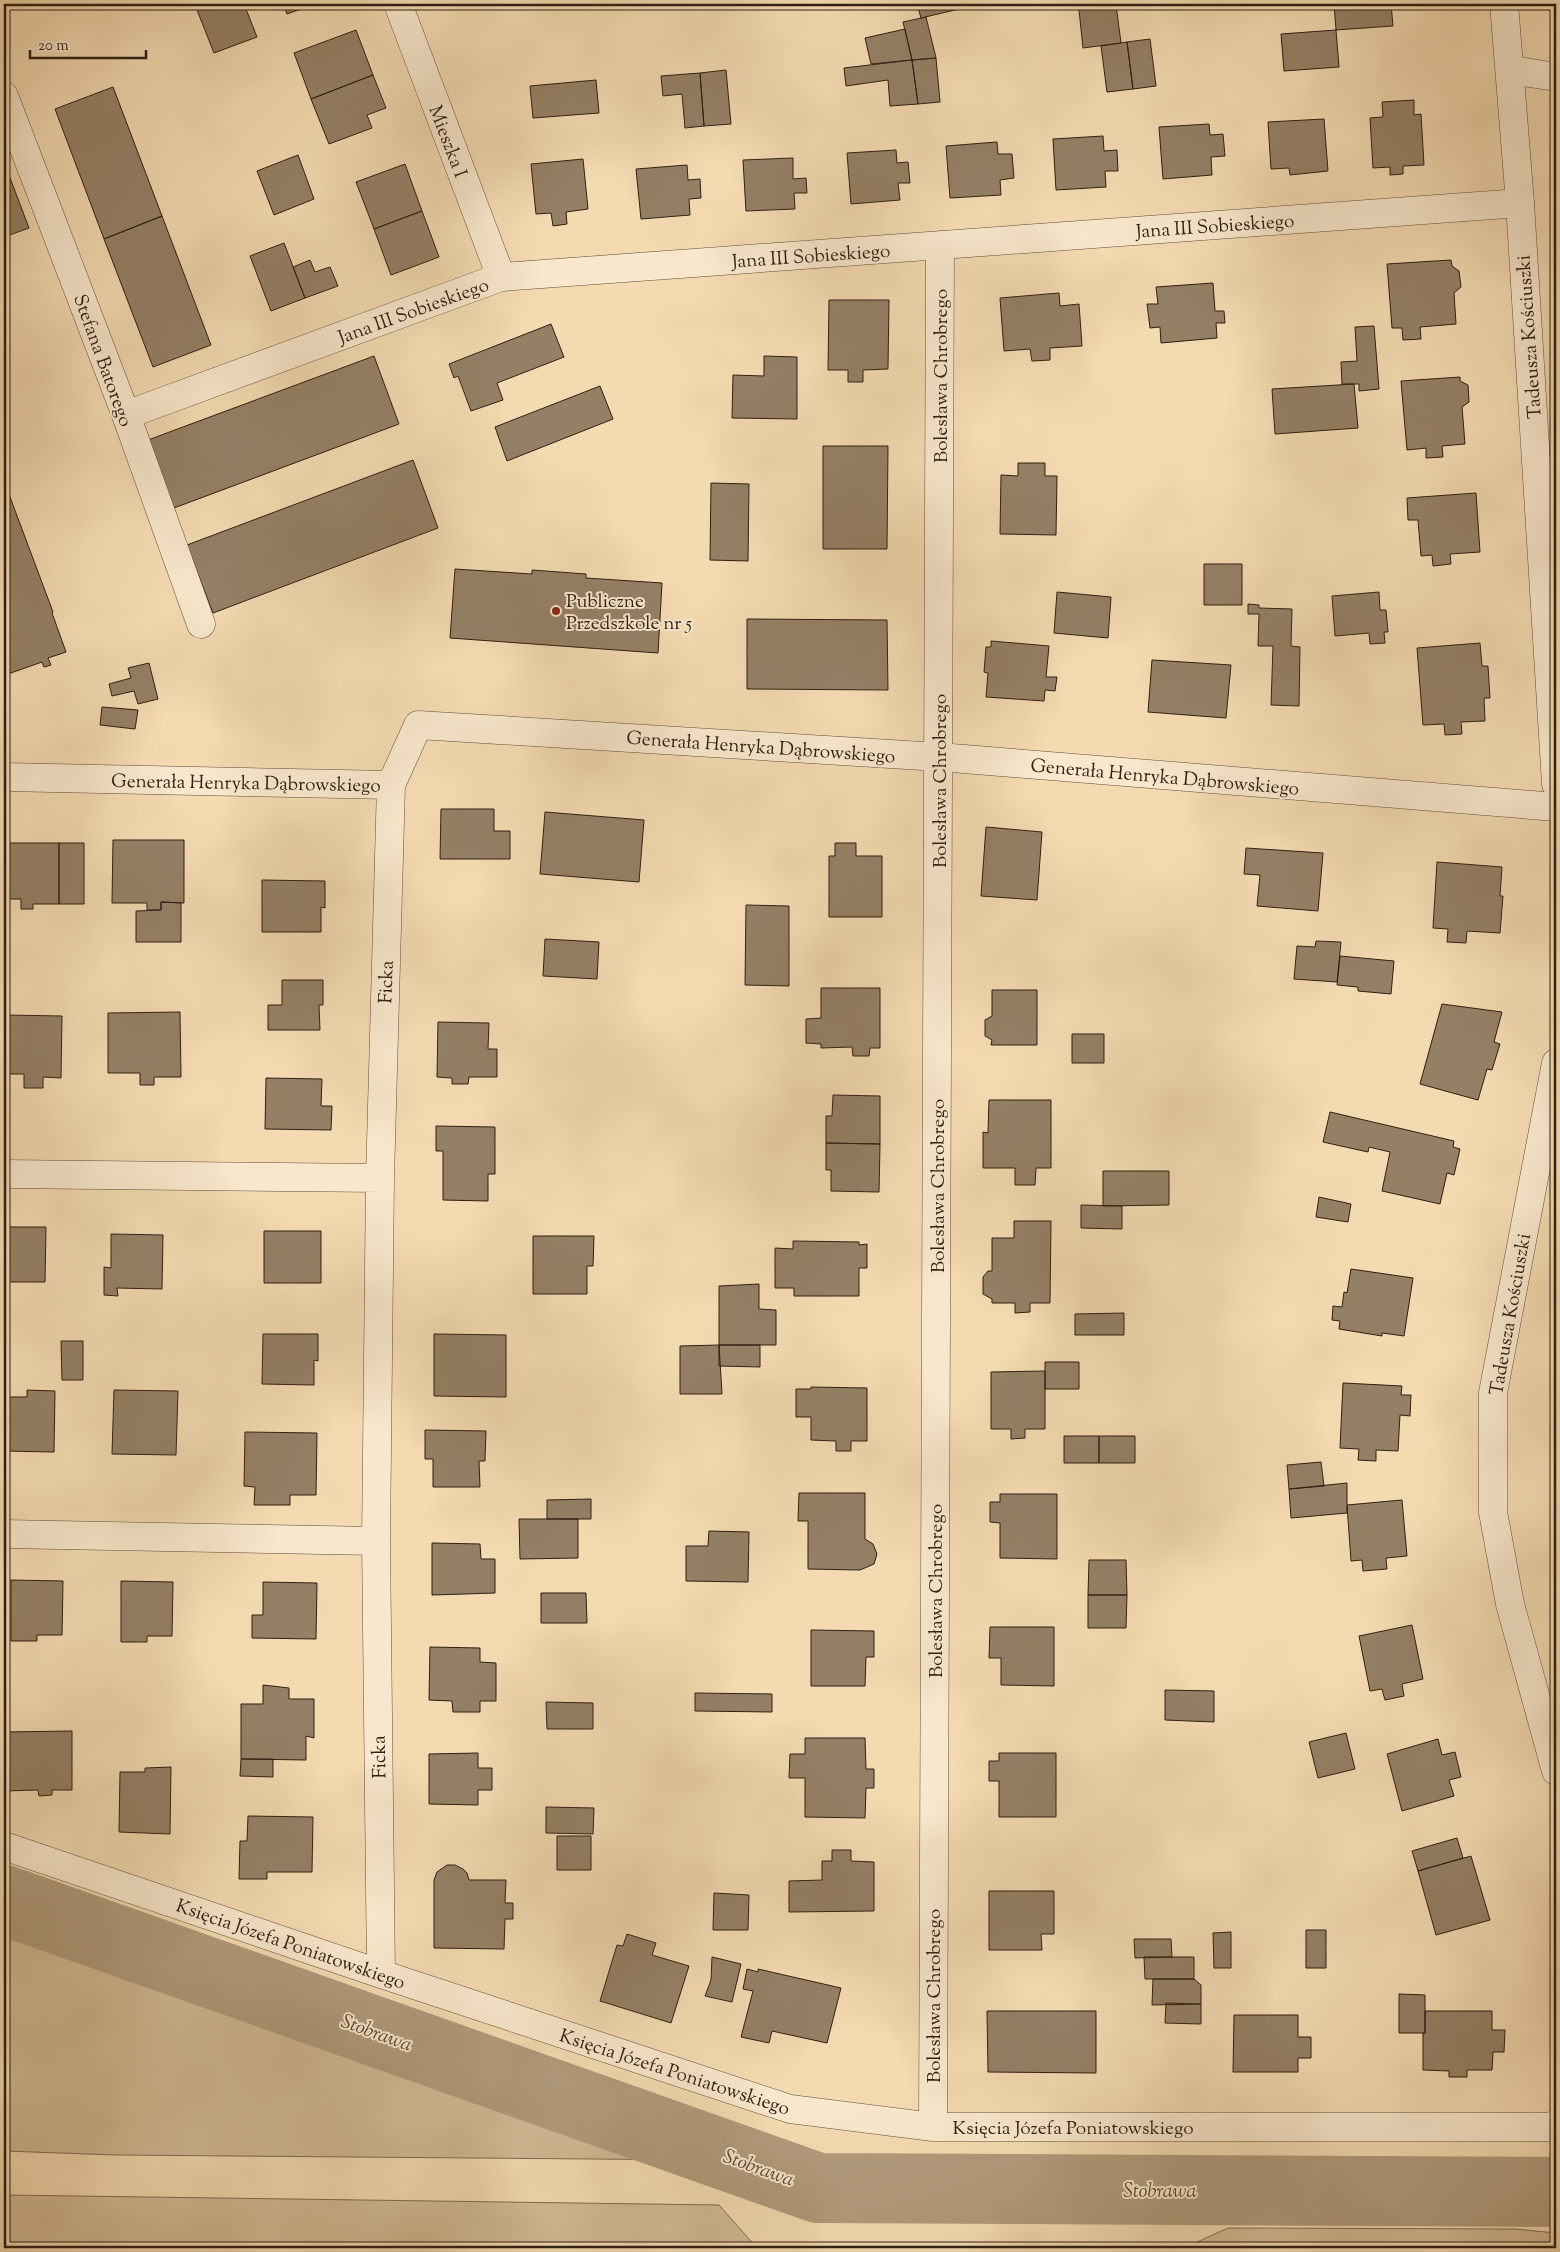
<svg xmlns="http://www.w3.org/2000/svg" width="1560" height="2252" font-family="'Sorts Mill Goudy',serif">
<style>
.green{fill:#d2ba96;stroke:#806c55}
.lines{fill:none;stroke-linecap:round;stroke-linejoin:round}
.stream{stroke:#7d6952;stroke-width:11}
.river{stroke:#b19a7c;stroke-width:70}
.building{fill:#958066;stroke:#2e1f14}
.minor-casing{stroke:#604e3b;stroke-width:29}
.tertiary-casing{stroke:#604e3b;stroke-width:29}
.minor{stroke:#f8e7cc;stroke-width:28}
.tertiary{stroke:#f8e7cc;stroke-width:28}
.poi-dot{fill:#8f2418;stroke:#f8e7cc;stroke-width:2}
.labels{text-anchor:middle;stroke-width:4;stroke-linejoin:round;paint-order:stroke}
.street-label{font-size:19px;fill:#2e1f14;stroke:#f8e7cc}
.poi-label{font-size:19px;fill:#2e1f14;stroke:#f8e7cc;text-anchor:start}
.water-label{font-size:20px;font-style:italic;fill:#5c4a38;stroke:#f8e7cc}
</style>
<rect width="100%" height="100%" fill="#f4dab1"/>
<filter id="stains"><feTurbulence type="fractalNoise" baseFrequency=".004" numOctaves="4"/><feColorMatrix values="0 0 0 0 .2 0 0 0 0 .09 0 0 0 0 .02 0 0 0 .5 -.17"/></filter>
<radialGradient id="worn" r=".72"><stop offset=".6" stop-color="#630" stop-opacity="0"/><stop offset="1" stop-color="#630" stop-opacity=".3"/></radialGradient>
<path class="green" d="M4 1912 709 2160 116 2155 4 2151Z
M4 2195 719 2205 757 2248H4Z
M1228 2228 1515 2229 1556 2233V2248H1184Z"/>
<g class="lines">
<path class="stream" d="M752 2191 818 2188"/>
<path class="river" d="M4 1900 818 2188 1556 2192"/>
</g>
<path class="building" d="M22 4H41L24 10Z
M48 4H64L51 9Z
M214 4H244L257 37 214 53 197 10Z
M283 4H315L287 14Z
M822 4H842L823 8Z
M917 4H953L955 10 921 18Z
M953 4H978L955 10Z
M1334 4H1391L1393 26 1336 30Z
M1116 5 1121 43 1083 48 1079 10Z
M926 17 936 58 912 60 903 22Z
M905 29 912 60 871 64 865 38Z
M356 30 373 75 311 99 294 53Z
M1336 30 1339 67 1284 71 1281 34Z
M1150 39 1156 86 1133 89 1127 42Z
M1127 42 1133 89 1107 92 1101 46Z
M936 58 940 102 918 104 912 60Z
M912 60 918 104 890 106 888 80 846 86 844 68Z
M726 70 731 124 704 126 700 73Z
M700 73 704 126 685 128 682 94 663 96 661 76Z
M373 75 386 108 367 115 372 128 329 144 311 99Z
M596 80 599 113 533 118 530 86Z
M113 87 162 216 104 239 55 109Z
M1414 100V115L1421 114 1424 165 1403 166V174L1390 175V167L1373 168 1370 118 1383 117 1382 102Z
M1324 119 1328 171 1290 175 1289 168 1271 169 1268 122Z
M1209 124 1210 135 1223 134 1225 156 1211 157 1212 175 1163 179 1159 127Z
M1103 136 1104 151 1117 150 1118 171H1105L1106 187 1056 190 1053 139Z
M997 142 998 154H1012L1014 178 1000 180 1001 195 950 198 946 146Z
M896 150 897 163 908 162 910 183H898L900 200 851 204 847 153Z
M298 155 314 199 274 215 257 171Z
M793 158V179L806 178 807 193H794L795 209 746 211 743 160Z
M583 159 588 209 566 212 567 224 553 226 551 213 536 214 531 164Z
M4 162 29 228 4 237Z
M405 164 422 211 374 229 356 182Z
M687 165 688 180 700 179 701 198 689 199 690 215 641 219 636 169Z
M422 211 439 257 391 275 374 229Z
M162 216 211 345 153 367 104 239Z
M284 243 305 298 271 311 250 256Z
M310 260 315 272 330 267 338 286 305 298 293 267Z
M1451 260 1452 266 1459 271 1461 287 1454 293 1456 324 1420 327 1421 339 1403 340 1402 328H1392L1387 264Z
M1213 283 1215 311H1224L1225 323H1216L1217 338 1161 343 1160 327 1150 328 1147 304H1158L1156 287Z
M1059 293 1060 306 1079 304 1082 346 1050 348V360L1032 361 1030 349 1004 351 1000 298Z
M829 300H889L888 369 863 370V382H848V370H828Z
M551 324 564 357 497 383 503 400 471 411 458 376 454 378 449 364Z
M1374 326 1379 389 1359 391V384H1342L1341 362 1357 361 1355 327Z
M374 356 399 424 174 508 148 440Z
M764 356 797 357V419L732 418 733 375 764 376Z
M1460 377V381L1468 385 1469 402 1462 407 1465 444 1442 446 1443 457 1426 458V448L1407 450 1401 381Z
M1354 384 1358 428 1275 434 1272 389Z
M600 386 613 419 507 461 495 427Z
M823 446H888L887 549H823Z
M413 460 438 528 213 613 187 545Z
M1018 463H1045V476H1057L1056 535 1000 534 1001 475 1018 476Z
M4 481 53 612 52 613 66 652 48 658 51 665 44 667 42 662 8 674 4 663Z
M711 483 749 484 748 561 710 560Z
M1476 493 1480 552 1450 554 1451 564 1433 566 1432 555 1421 556 1418 520H1408L1407 498Z
M1204 564H1242V605H1204Z
M455 569 532 574V570L586 574V578L662 583 658 653 450 638Z
M1057 592 1111 597 1108 638 1054 633Z
M1379 592 1380 610H1386L1388 632H1384L1385 643 1370 644 1369 633 1335 636 1332 596Z
M1248 604 1259 605V608L1292 609 1291 646 1300 647 1299 706 1271 705 1273 646H1258L1259 614H1248Z
M747 619 887 620 888 690 747 689Z
M991 641 1049 646 1046 677H1057L1055 691 1045 690 1044 701 986 697 988 673 984 672 986 647H991Z
M1480 643 1482 666H1488L1490 698H1484L1485 721 1461 722 1462 734 1445 735 1444 724 1423 725 1417 648Z
M1152 660 1231 665 1226 718 1148 712Z
M149 663 158 699 138 704 134 691 112 696 109 684 131 678 128 668Z
M102 707 138 710 135 729 100 725Z
M441 809H494V831H510V859H440Z
M545 812 644 820 639 882 540 874Z
M986 827 1042 832 1037 900 981 896Z
M113 840H184V903L161 902V910H147V903H112Z
M4 843H59V904H33V909H21V899H4Z
M59 843H84V904H59Z
M835 843H856V856H882V917H829V856H835Z
M1246 848 1323 853 1318 911 1257 906 1260 875 1244 874Z
M1437 862 1502 867 1500 896H1503L1500 933 1467 931 1466 943 1447 942 1448 929 1433 928Z
M262 880 325 881V908L321 907V932H262Z
M161 902 181 903V942H136V911L161 910Z
M746 905 789 906V986L745 985Z
M545 939 599 942 597 979 543 976Z
M1316 941 1341 942 1337 982 1294 979 1297 946 1315 947Z
M1340 956 1394 961 1391 994 1358 991V987L1337 985Z
M282 980H323V1005H319L320 1030H268V1005H282Z
M821 988H880V1048H870L869 1056H853L852 1047 821 1048V1044L806 1043V1019L821 1018Z
M992 990H1037V1045H991L992 1040 985 1036V1020L992 1016Z
M1442 1004 1502 1012 1494 1042 1500 1044 1492 1070 1487 1069 1478 1100 1420 1084Z
M180 1012 181 1077H154V1085H140V1073H108V1013Z
M4 1015 62 1016 61 1078 43 1077V1088H24V1074H4Z
M438 1022 489 1023 488 1049H497V1077H469L468 1084H452V1078L437 1077Z
M1072 1034H1104V1063H1072Z
M266 1078 322 1079 321 1106H332L331 1130 265 1129Z
M833 1095 880 1096V1144L826 1143V1116H832Z
M989 1100H1051V1168H1036L1035 1185H1015V1168H983V1132L988 1133Z
M1330 1112 1454 1141 1453 1147 1460 1149 1454 1175 1447 1173 1440 1204 1382 1191 1390 1152 1369 1147 1368 1152 1323 1142Z
M436 1126 495 1127V1174H488V1201L443 1200V1151H436Z
M826 1143 880 1144 879 1192 831 1191V1170H826Z
M1103 1171H1169V1205L1103 1206Z
M1319 1197 1351 1204 1348 1222 1316 1217Z
M1081 1205 1122 1206V1229L1081 1228Z
M1014 1221H1051L1050 1303H1030V1312L1015 1313V1303H992V1299L983 1294V1277L988 1271H992V1238H1014Z
M4 1227H46L45 1282H4Z
M264 1231H321V1283H264Z
M111 1234 163 1235 162 1289 117 1288 118 1296 104 1295V1267L111 1268Z
M533 1236H594L593 1266H587V1294H533Z
M793 1241 859 1242V1245L867 1244V1268H859V1296H794V1288H775V1248L793 1249Z
M1351 1269 1413 1278 1404 1336 1382 1333V1336L1339 1329 1340 1321 1332 1320 1333 1306 1342 1307 1344 1292 1347 1293Z
M759 1284V1309L776 1310V1345H719V1286Z
M1124 1313V1335H1075V1314Z
M263 1334H318V1361L314 1360V1385L262 1384Z
M434 1334 506 1335V1397L434 1396Z
M61 1341H83V1380H62Z
M719 1345 722 1394H680V1346Z
M719 1345H760V1367L719 1366Z
M1045 1362H1079V1389H1045Z
M1045 1371V1429H1025V1438L1011 1439V1429H991V1372Z
M1343 1383 1402 1386 1401 1395H1411L1410 1416 1400 1415 1398 1451 1376 1450V1461L1358 1460 1359 1449 1340 1448Z
M811 1387 867 1388V1441H851V1451H836V1441L811 1440V1417H796V1389H811Z
M27 1390 55 1391 54 1452 4 1451V1397H27Z
M114 1390 178 1391 176 1455 112 1454Z
M425 1430 486 1431 485 1461H479L480 1487H433V1459H425Z
M245 1432 317 1433 316 1495H290V1505H254L255 1487 244 1486Z
M1064 1436H1099V1463H1064Z
M1099 1436H1135V1463H1099Z
M1321 1462 1324 1486 1289 1489 1287 1465Z
M1347 1483V1513L1291 1518 1289 1489Z
M799 1493H865V1539L873 1544 877 1554 874 1564 860 1570 808 1569V1521H798Z
M1000 1494H1057V1559L1000 1558V1523L990 1522V1502H1000Z
M591 1499V1519H547V1500Z
M1402 1500 1407 1556 1386 1558 1387 1569 1363 1571 1362 1560 1351 1561 1347 1505Z
M519 1519H578V1558L520 1559Z
M709 1531 749 1532 748 1582 686 1581V1546H708Z
M432 1543 480 1544 481 1559H495V1593L432 1595Z
M1089 1560H1126L1127 1595H1088Z
M11 1580 63 1581 62 1635H37V1641H11Z
M121 1581 173 1582 172 1636H147V1642H121Z
M263 1582 317 1583 316 1639 252 1638V1615H263Z
M541 1593H586L587 1623H541Z
M1088 1595H1127L1126 1628H1088Z
M1412 1625 1423 1679 1402 1684 1404 1696 1385 1700 1382 1689 1370 1691 1359 1636Z
M990 1627H1054V1686L1001 1685V1658H989Z
M811 1630 874 1631V1657H866L865 1686H811Z
M430 1647 480 1648V1662L496 1663V1701H480V1712H453L452 1701 429 1700Z
M263 1685 289 1688V1699H314V1738L306 1736V1760L241 1759V1704H263Z
M1165 1690 1214 1691V1722L1165 1720Z
M695 1693 772 1694V1712L695 1711Z
M546 1702 593 1703V1729H547Z
M72 1731V1790H52V1795L39 1796 38 1790 4 1791V1732Z
M1346 1733 1355 1769 1318 1778 1309 1742Z
M805 1738H865L866 1769H874V1788H866L865 1818 805 1817V1778H789L790 1754H805Z
M1438 1739 1442 1755 1455 1752 1461 1777 1449 1780 1454 1796 1402 1811 1387 1754Z
M478 1753V1768H492V1790H478V1805L429 1804V1754Z
M999 1753H1056V1817H999V1781H989V1761H999Z
M241 1759H273V1777L240 1776Z
M171 1767 170 1834 119 1832 120 1772H145V1768Z
M546 1807 594 1808 593 1834 546 1833Z
M248 1816 313 1817 312 1872H267V1879H239L240 1841H247Z
M557 1836H591V1870H557Z
M1457 1838 1463 1858 1418 1871 1412 1851Z
M832 1850H851V1861L874 1862V1911L789 1912V1881L822 1880V1861H832Z
M1471 1856 1490 1920 1436 1935 1418 1871Z
M447 1865H455L463 1869 467 1873 469 1880H506L505 1903H513V1919H505L504 1949 434 1948V1880L437 1872Z
M989 1891H1054V1934H1041L1042 1950H989Z
M714 1893 749 1895 748 1930H713Z
M1306 1930H1326V1968H1306Z
M1231 1932V1968H1214L1213 1933Z
M627 1934 656 1943 652 1955 689 1966 671 2023 600 2001 617 1945 623 1946Z
M1134 1939H1171L1172 1957 1135 1958Z
M712 1957 741 1964 732 2002 705 1996 711 1980Z
M1144 1957H1194V1979H1145Z
M747 1969 758 1972V1969L841 1988 827 2043 772 2031 769 2043 741 2037 753 1991 743 1989Z
M1153 1979H1194L1201 1985V2004L1152 2005Z
M1399 1994 1425 1995V2033H1399Z
M1166 2003 1201 2004V2024L1165 2023Z
M987 2011H1096V2073L988 2072Z
M1425 2011H1492V2030H1505L1504 2052H1493L1492 2070H1467V2077H1449V2071L1423 2070V2033H1425Z
M1234 2015H1298V2037H1311V2058H1298V2072H1233Z"/>
<g class="lines">
<defs>
<path id="minor" d="M398 4 501 277
M4 96 126 415 201 624
M126 415 501 277 1520 203
M4 777 391 785 418 725 939 757 1556 807
M4 1174 380 1178
M4 1534 376 1541
M4 1846 381 1974 790 2109 933 2127H1547L1556 2125
M381 1974 376 1541 380 1178 391 785
M933 2127 940 245"/>
<path id="tertiary" d="M1504 4 1520 203 1556 784
M1511 70 1556 77
M1556 1063 1493 1393V1512L1510 1604 1556 1771"/>
</defs>
<use href="#minor" class="minor-casing"/>
<use href="#tertiary" class="tertiary-casing"/>
<use href="#minor" class="minor"/>
<use href="#tertiary" class="tertiary"/>
</g>
<circle class="poi-dot" cx="556" cy="611" r="5"/>
<g class="labels">
<g class="street-label">
<text transform="translate(449 141) rotate(69)" y="7">Mieszka I</text>
<text transform="translate(1215 225) rotate(-4)" y="7">Jana III Sobieskiego</text>
<text transform="translate(811 255) rotate(-4)" y="7">Jana III Sobieskiego</text>
<text transform="translate(413 310) rotate(-20)" y="7">Jana III Sobieskiego</text>
<text transform="translate(1528 337) rotate(-94)" y="7">Tadeusza Kościuszki</text>
<text transform="translate(104 360) rotate(70)" y="7">Stefana Batorego</text>
<text transform="translate(940 376) rotate(-90)" y="7">Bolesława Chrobrego</text>
<text transform="translate(761 746) rotate(4)" y="7">Generała Henryka Dąbrowskiego</text>
<text transform="translate(1165 776) rotate(5)" y="7">Generała Henryka Dąbrowskiego</text>
<text transform="translate(939 781) rotate(-90)" y="7">Bolesława Chrobrego</text>
<text transform="translate(246 782) rotate(1)" y="7">Generała Henryka Dąbrowskiego</text>
<text transform="translate(385 982) rotate(-88)" y="7">Ficka</text>
<text transform="translate(937 1186) rotate(-90)" y="7">Bolesława Chrobrego</text>
<text transform="translate(1509 1314) rotate(-80)" y="7">Tadeusza Kościuszki</text>
<text transform="translate(935 1591) rotate(-90)" y="7">Bolesława Chrobrego</text>
<text transform="translate(378 1757) rotate(-91)" y="7">Ficka</text>
<text transform="translate(291 1943) rotate(19)" y="7">Księcia Józefa Poniatowskiego</text>
<text transform="translate(933 1996) rotate(-90)" y="7">Bolesława Chrobrego</text>
<text transform="translate(675 2071) rotate(18)" y="7">Księcia Józefa Poniatowskiego</text>
<text x="1073" y="2134">Księcia Józefa Poniatowskiego</text>
</g>
<g class="poi-label">
<text x="566" y="607">Publiczne<tspan x="566" dy="22">Przedszkole nr 5</tspan></text>
</g>
<g class="water-label">
<text transform="translate(377 2032) rotate(20)" y="7">Stobrawa</text>
<text transform="translate(759 2167) rotate(20)" y="7">Stobrawa</text>
<text x="1160" y="2197">Stobrawa</text>
</g>
</g>
<rect width="1560" height="2252" fill="none" stroke="#f4dab1" stroke-width="20"/>
<rect x="5" y="5" width="1550" height="2242" fill="none" stroke="#2e1f14" stroke-width="2.5"/>
<rect x="10" y="10" width="1540" height="2232" fill="none" stroke="#2e1f14"/>
<path d="M30 50v8h116v-8" fill="none" stroke="#2e1f14" stroke-width="2.5"/>
<text x="38" y="50" font-size="15" fill="#2e1f14" stroke="#f8e7cc" stroke-width="4" paint-order="stroke">20 m</text>
<rect width="100%" height="100%" filter="url(#stains)"/>
<rect width="100%" height="100%" fill="url(#worn)"/>
</svg>
